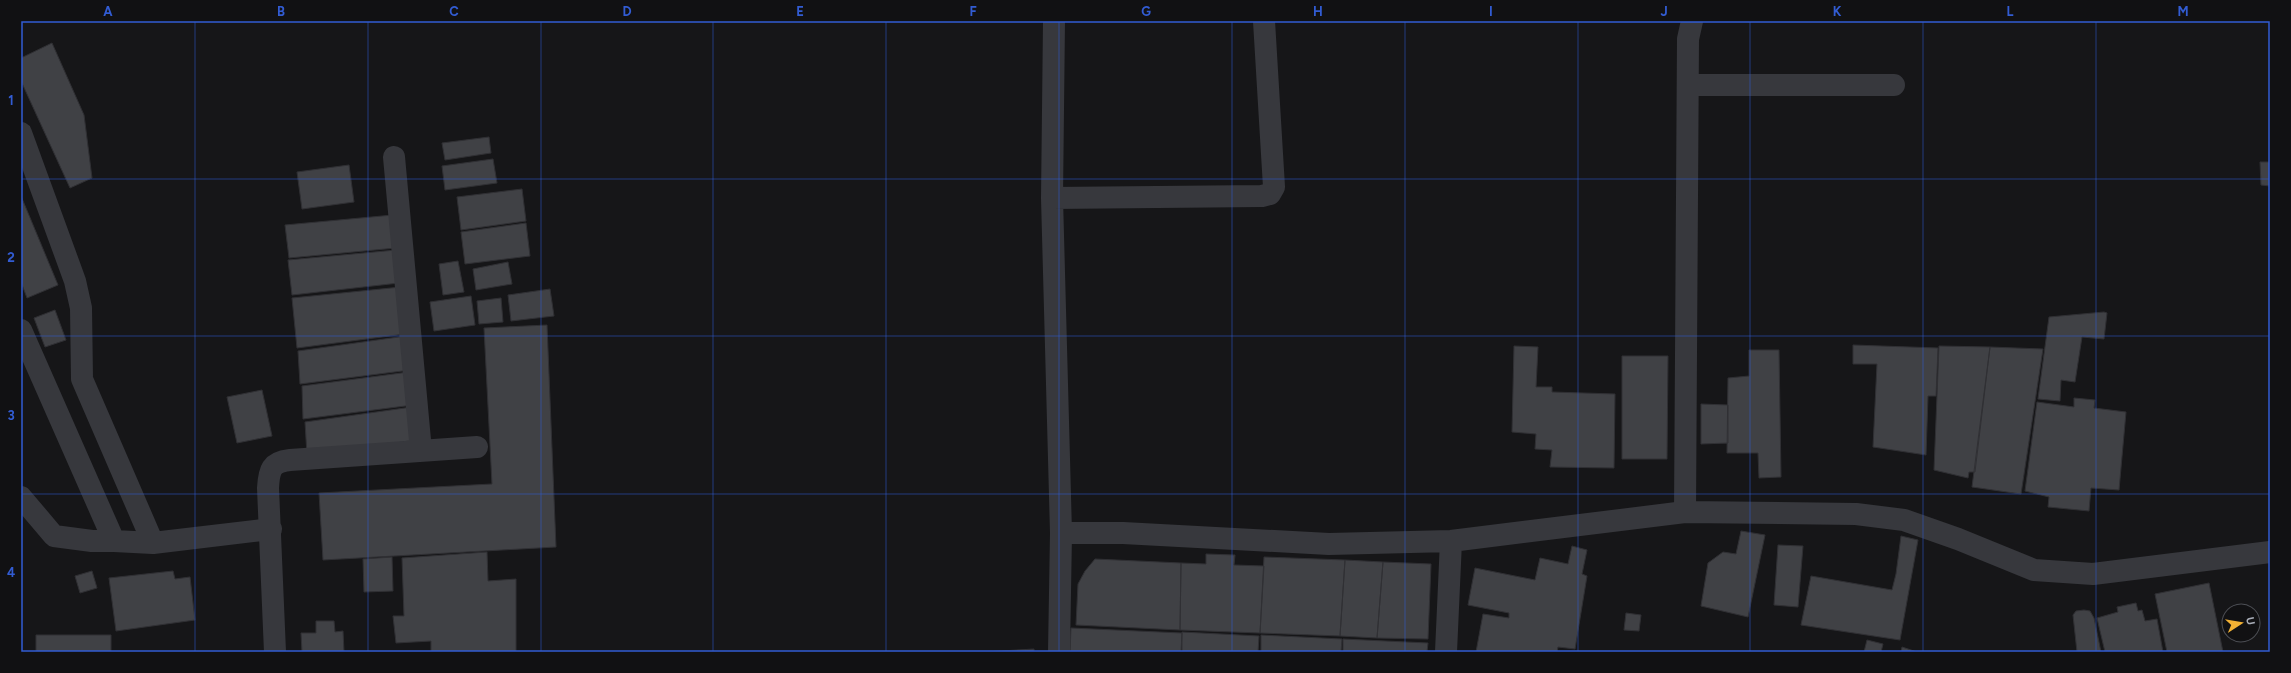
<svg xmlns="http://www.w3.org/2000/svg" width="2291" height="673" font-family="Figtree,sans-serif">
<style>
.building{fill:#404145;stroke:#303034}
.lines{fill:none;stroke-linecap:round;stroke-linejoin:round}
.minor{stroke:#37383d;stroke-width:22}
.grid{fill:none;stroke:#325cd3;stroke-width:1;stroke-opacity:0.55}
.neatline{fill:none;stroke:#325cd3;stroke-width:1.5}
.grid-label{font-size:13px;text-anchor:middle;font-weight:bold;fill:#325cd3}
</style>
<rect width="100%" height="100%" fill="#161618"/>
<path class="building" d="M52 43 84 115 92 178 70 188 21 81V58Z
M489 137 491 153 445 160 442 143Z
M493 159 497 183 445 190 442 166Z
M2260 162H2270V186L2261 185Z
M349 165 354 202 302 209 297 172Z
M522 189 526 221 461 230 457 197Z
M21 196 58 285 27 298 21 282Z
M393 215 396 248 289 258 285 225Z
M526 223 530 256 465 264 461 232Z
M396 250 399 283 292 295 288 260Z
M458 261 464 292 443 295 439 264Z
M508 262 512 284 476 290 473 269Z
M401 287 405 334 297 348 292 298Z
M550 289 554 316 511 321 508 295Z
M471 296 475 325 434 331 430 302Z
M501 298 503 322 479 324 477 301Z
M55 310 66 340 45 347 34 318Z
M2104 312 2107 313 2104 339 2082 337 2075 382 2061 380 2060 401 2038 399 2049 317Z
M547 325 556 547 323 560 319 493 492 484 484 328Z
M406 336 410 370 300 384 298 351Z
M1853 345 1938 348 1936 396H1928L1926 455 1873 447 1877 364H1853Z
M1514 346 1538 347 1536 387H1552V392L1615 394 1614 468 1550 467 1552 450 1535 449 1536 434 1512 432Z
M1939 346 1990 347 1975 472H1969L1968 478 1934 470Z
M1990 347 2043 349 2021 494 1972 487Z
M1749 350H1779L1781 477 1759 478 1758 453H1727L1728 378 1749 376Z
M1622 356H1668L1667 459H1622Z
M409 372 413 405 303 419 302 386Z
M262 390 272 436 237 443 227 397Z
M2074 398 2095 400 2094 408 2126 412 2119 490 2091 488 2089 511 2048 507 2049 497 2025 491 2037 402 2074 407Z
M1701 404 1728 405V443L1701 444Z
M412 407 417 440 307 455 305 422Z
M1741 531 1765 535 1748 617 1701 606 1708 563 1723 552 1736 554Z
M1901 536 1918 540 1900 640 1801 625 1811 576 1892 590 1896 574Z
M1778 545 1803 546 1798 607 1774 605Z
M1572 546 1587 550 1582 574 1587 576 1575 649 1558 647 1557 652H1476L1483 614 1509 618V613L1468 605 1475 568 1535 580 1540 558 1568 564Z
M487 552 488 581 516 579V652H431V641L396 643 393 616H404L402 558Z
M1206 554 1235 555 1234 565 1264 566 1260 633 1180 630 1181 563 1206 564Z
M392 557 393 591 364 592 363 559Z
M1264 557 1345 560 1340 636 1260 633Z
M1095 559 1181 563 1180 630 1076 625 1078 584 1085 571Z
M1345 560 1383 562 1377 638 1340 636Z
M1383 562 1431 564 1428 639 1377 638Z
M92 571 97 588 80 593 75 576Z
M173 571 175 579 190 577 195 620 116 631 109 578Z
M2209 583 2223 652H2167L2155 594Z
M2136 603 2138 611 2142 610 2145 621 2157 619 2163 652H2105L2097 618 2118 612 2117 607Z
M2084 610 2090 611 2094 618 2101 652H2077L2073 615 2076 611Z
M1626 613 1641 615 1639 631 1624 630Z
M316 621H334L335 632 343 631 344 652H302L301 633H316Z
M1071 628 1182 633 1181 652H1070Z
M1182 632 1259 636 1258 652H1182Z
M36 635H111V652H36Z
M1261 635 1342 639 1341 652H1261Z
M1343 639 1428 643 1427 652H1343Z
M1867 640 1883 644 1881 652H1864Z
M1902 647 1917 652H1901Z
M1034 649V652H984Z"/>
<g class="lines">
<path class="minor" d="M1054 21 1052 198 1061 533 1059 652
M1688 85H1894
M21 133 75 281 81 308 82 379 153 543
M394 157 421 451
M1052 198 1262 196 1270 194 1274 187 1264 21
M21 330 114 541 153 543 271 529
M21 497 54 536 92 541H114
M1685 512 1688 39 1692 21
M1061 533H1123L1329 544 1451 541 1685 512 1856 514 1904 520 1958 539 2034 570 2093 574 2270 552
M275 652 268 488C269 470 271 462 290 460L477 447
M1446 652 1451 541"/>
</g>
<path class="grid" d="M195 21V652M368 21V652M541 21V652M713 21V652M886 21V652M1059 21V652M1232 21V652M1405 21V652M1578 21V652M1750 21V652M1923 21V652M2096 21V652M21 179H2270M21 336H2270M21 494H2270"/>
<rect width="2291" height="673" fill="none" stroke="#111113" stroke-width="44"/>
<g transform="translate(2241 623) rotate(78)"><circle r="19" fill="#111113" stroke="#4d4f55"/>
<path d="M0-3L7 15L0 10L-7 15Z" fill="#f2b134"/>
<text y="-6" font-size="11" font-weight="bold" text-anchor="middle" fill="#a8adb8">U</text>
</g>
<rect x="22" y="22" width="2247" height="629" class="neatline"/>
<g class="grid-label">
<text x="108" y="16">A</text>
<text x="281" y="16">B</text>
<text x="454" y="16">C</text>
<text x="627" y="16">D</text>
<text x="800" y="16">E</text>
<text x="973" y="16">F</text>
<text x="1146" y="16">G</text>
<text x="1318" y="16">H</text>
<text x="1491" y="16">I</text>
<text x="1664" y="16">J</text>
<text x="1837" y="16">K</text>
<text x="2010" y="16">L</text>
<text x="2183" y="16">M</text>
<text x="11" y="105">1</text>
<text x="11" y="262">2</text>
<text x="11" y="420">3</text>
<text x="11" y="577">4</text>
</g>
</svg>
